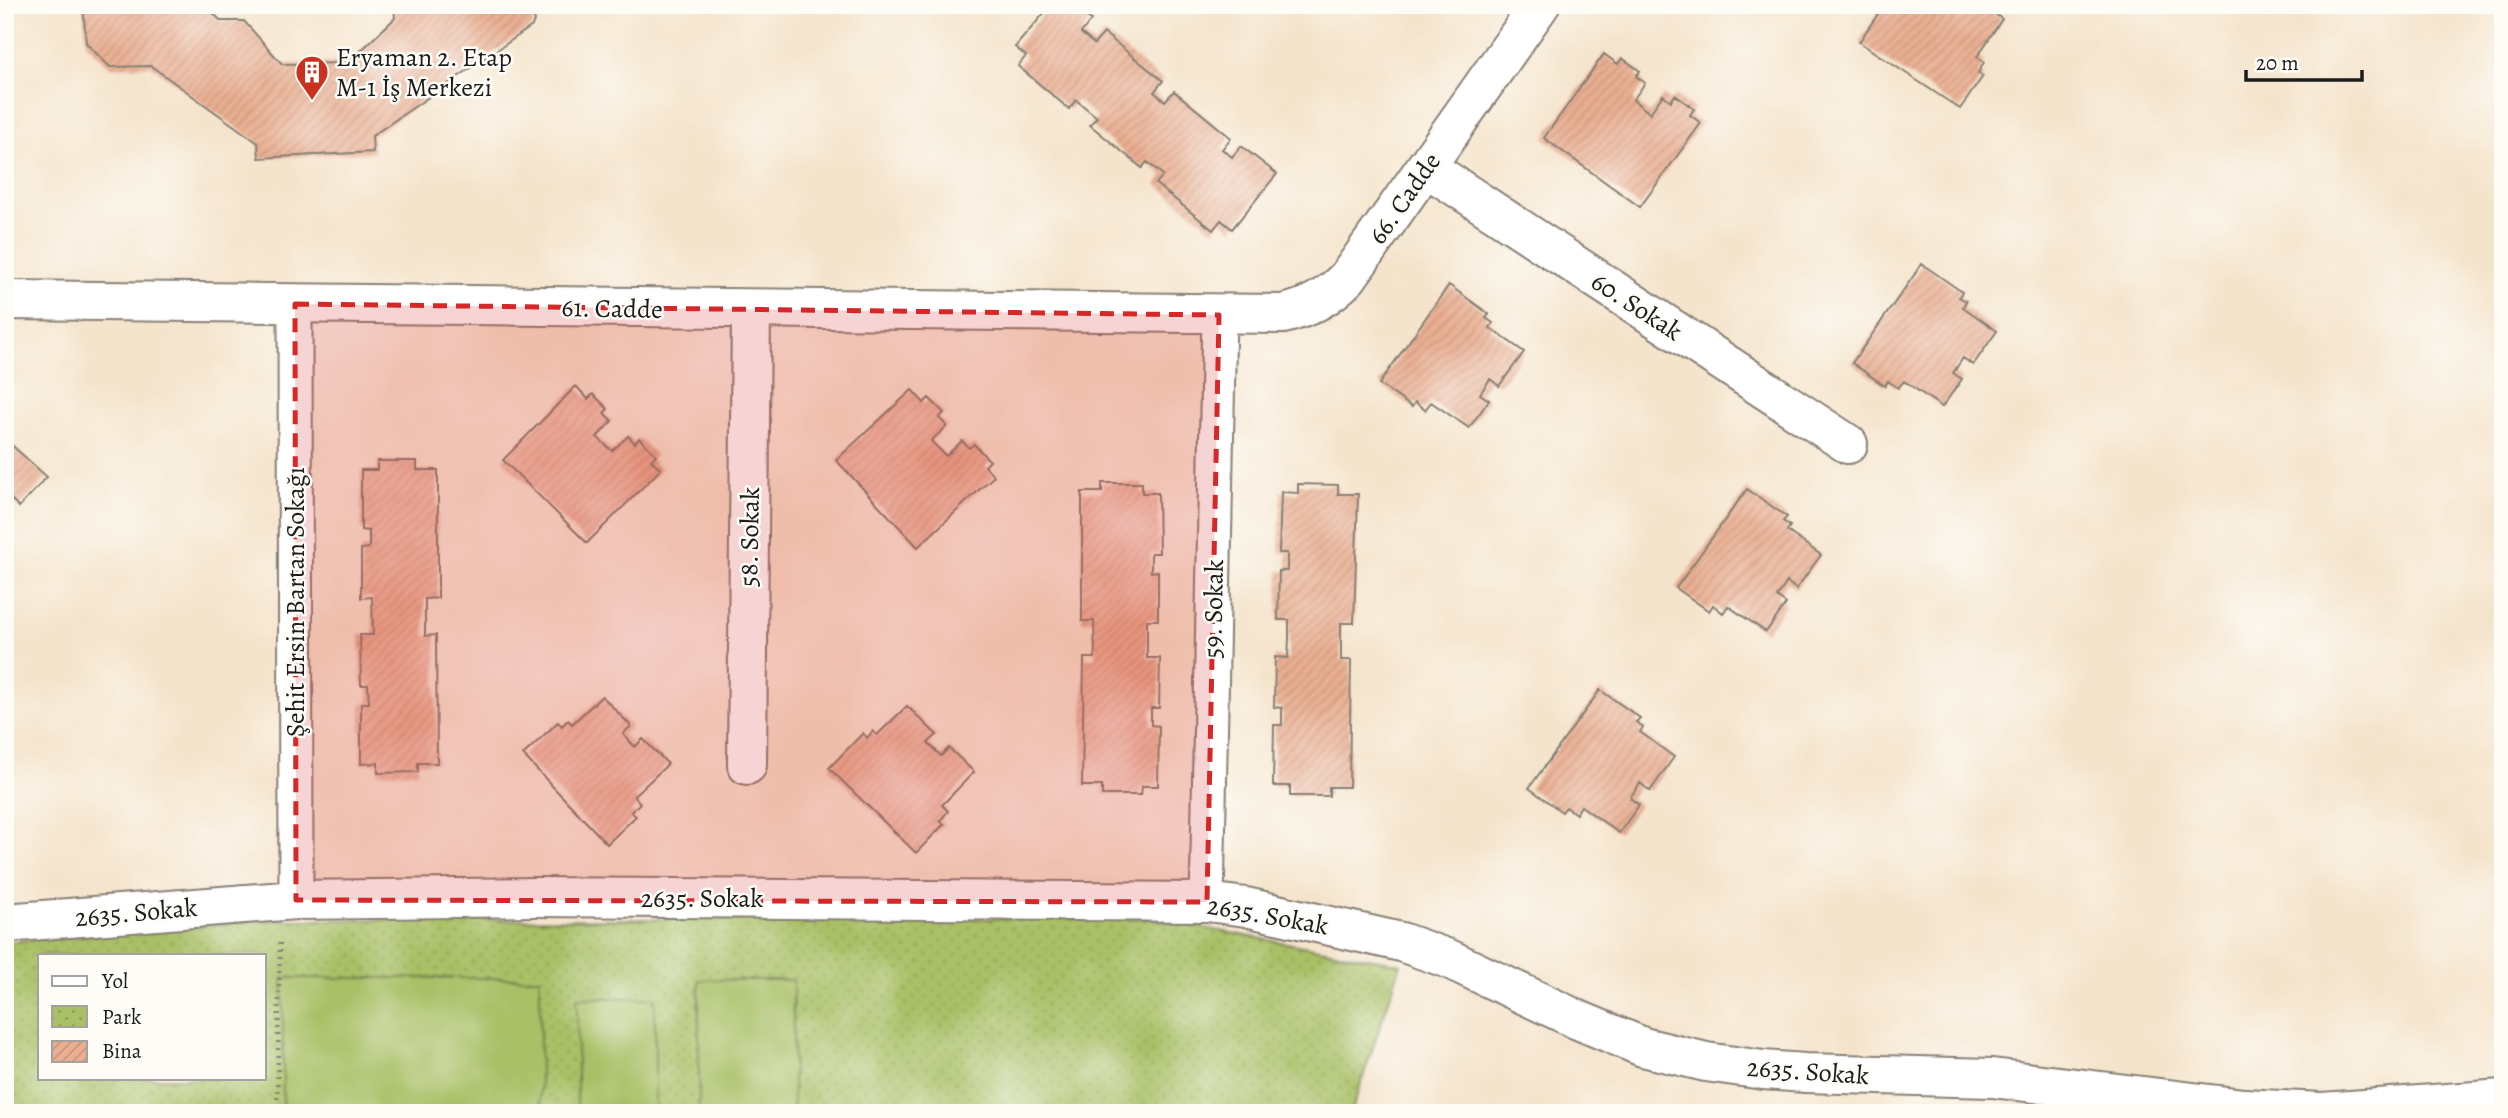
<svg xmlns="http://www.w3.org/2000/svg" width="2508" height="1118" font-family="Alegreya,serif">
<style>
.park{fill:url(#park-dots);stroke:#626e41;stroke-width:2;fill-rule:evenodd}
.pitch{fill:#a9c066;stroke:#626e41;stroke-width:2}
.building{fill:url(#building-hatch)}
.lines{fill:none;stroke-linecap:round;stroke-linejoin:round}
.pedestrian-casing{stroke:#888074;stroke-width:37}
.minor-casing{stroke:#888074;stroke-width:42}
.tertiary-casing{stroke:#888074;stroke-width:42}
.path{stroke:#888074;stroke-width:4.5;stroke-dasharray:2 5;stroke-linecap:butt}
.pedestrian{stroke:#fff;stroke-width:33}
.minor{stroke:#fff;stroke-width:38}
.tertiary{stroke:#fff;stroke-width:38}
.marked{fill:#d62828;fill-opacity:0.2;stroke:#d62828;stroke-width:5;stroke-dasharray:14 9;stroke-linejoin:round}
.labels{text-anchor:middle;stroke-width:5;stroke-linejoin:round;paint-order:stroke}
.poi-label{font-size:26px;fill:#1c1c1c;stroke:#fdfcf7;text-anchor:start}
.street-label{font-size:26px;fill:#1c1c1c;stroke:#fdfcf7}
</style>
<defs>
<pattern id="park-dots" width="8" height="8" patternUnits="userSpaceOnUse" patternTransform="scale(1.75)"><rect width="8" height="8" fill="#a9c066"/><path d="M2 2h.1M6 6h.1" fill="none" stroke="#91a458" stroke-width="1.8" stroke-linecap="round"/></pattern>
<pattern id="building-hatch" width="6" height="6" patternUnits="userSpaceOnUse" patternTransform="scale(1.75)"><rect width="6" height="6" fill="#eaaf92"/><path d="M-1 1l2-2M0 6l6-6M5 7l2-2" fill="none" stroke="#c8967d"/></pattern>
</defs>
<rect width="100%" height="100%" fill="#fdfcf7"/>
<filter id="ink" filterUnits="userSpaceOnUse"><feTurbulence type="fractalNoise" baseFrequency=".0143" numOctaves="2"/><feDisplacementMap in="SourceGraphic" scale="14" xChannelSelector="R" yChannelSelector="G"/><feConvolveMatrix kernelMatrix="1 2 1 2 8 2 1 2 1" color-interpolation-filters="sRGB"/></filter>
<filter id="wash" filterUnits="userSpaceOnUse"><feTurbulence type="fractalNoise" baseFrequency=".00686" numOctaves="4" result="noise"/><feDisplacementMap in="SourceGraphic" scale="28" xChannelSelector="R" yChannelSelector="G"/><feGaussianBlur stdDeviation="1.57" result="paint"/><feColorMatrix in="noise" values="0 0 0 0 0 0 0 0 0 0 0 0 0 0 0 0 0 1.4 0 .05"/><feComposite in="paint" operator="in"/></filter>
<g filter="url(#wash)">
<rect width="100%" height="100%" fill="#f5e4cc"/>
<path class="park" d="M1149 918 1401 964 1351 1113H5V942L272 920ZM40 955H264V1078H40Z"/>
<path class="pitch" d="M283 978H540V1113H283Z
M699 980H793V1113H699Z
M577 998H655V1113H577Z"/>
<g id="blocks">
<path class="building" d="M83 5H205L221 21H244L282 64 348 63 395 18 394 5H539L532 26 372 136 373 152 259 158 258 143 151 66 110 67 86 43Z
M1051 5H1073L1091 20 1081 33 1094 44 1104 33 1163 81 1154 92 1165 101 1174 91 1231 138 1222 149 1232 157 1241 146 1277 174 1232 229 1221 220 1213 230 1156 184 1163 175 1147 162 1142 168 1090 125 1097 117 1076 100 1069 109 1018 66 1026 56 1015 47Z
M1884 5H1961L1967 9 1969 5H1982L2002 19 1977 57 1984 62 1978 73 1983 76 1960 109 1859 42Z
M1604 54 1618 64 1622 58 1640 71 1636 76 1645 83 1633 100 1650 113 1663 95 1671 101 1675 95 1694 109 1690 115 1701 123 1640 207 1544 138Z
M1922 264 1962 292 1959 297 1966 301 1963 307 1997 331 1973 365 1963 358 1953 373 1962 379 1942 407 1904 381 1898 388 1888 381 1885 386 1852 363Z
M1449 285 1489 314 1486 318 1493 323 1490 328 1524 352 1499 386 1490 379 1480 394 1489 400 1469 428 1431 402 1425 410 1415 402 1412 407 1379 384Z
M576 386 588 399 593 394 608 409 604 413 612 421 597 437 612 451 628 436 635 443 639 438 656 455 651 460 661 469 587 543 503 460Z
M912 390 924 403 929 398 944 413 939 418 947 426 931 441 946 456 962 441 969 448 974 444 990 461 985 466 994 476 918 547 836 460Z
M5 439 47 477 19 507 9 497 5 501Z
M377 461H417V470H438V598L425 599V636L436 635 437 763H418V772L378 773V763L361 764V703H369L368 685H361L360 635H373L372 597 361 598V549L369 548V531L361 530V470H377Z
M1102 483H1142V493H1158L1159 553H1151V572L1158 571V620H1147V658H1160L1159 708H1151V725L1159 726 1158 786H1142L1141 795H1102V786H1082L1084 658H1095L1094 621H1082V492H1102Z
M1298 484 1338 485V494H1358L1354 623H1341V660H1351L1349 787H1329V796H1290V786H1273L1274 725H1282V708L1274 707 1275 657 1288 658 1289 639V620H1278L1279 571H1287V553H1279L1281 492 1298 493Z
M1747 489 1787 517 1783 521 1790 526 1787 531 1821 555 1796 589 1787 582 1777 597 1786 604 1766 632 1728 606 1723 613 1713 605 1709 611 1676 588Z
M1600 690 1640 718 1636 722 1643 727 1640 732 1674 757 1650 791 1640 783 1630 798 1639 805 1619 833 1581 806 1576 814 1566 807 1562 812 1529 788Z
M602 696 631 726 623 734 635 747 643 739 668 764 634 796 640 803 631 812 636 816 607 844 523 755 558 722 562 726 568 720 572 724Z
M907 706 937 735 928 743 941 756 949 748 974 772 942 805 948 811 940 821 944 824 916 853 829 768 863 733 867 738 873 731 877 735Z"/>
</g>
</g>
<g filter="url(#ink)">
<use href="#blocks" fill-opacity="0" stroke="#888074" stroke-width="2"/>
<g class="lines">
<defs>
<path id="pedestrian" d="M295 304 296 900
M1207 902 1219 315"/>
<path id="minor" d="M1426 167 1848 444
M747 765 751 309
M5 923 296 900 534 897 1207 902 1246 907 1401 942 1449 959 1576 1019 1643 1047 1706 1062 1763 1070 1805 1073 1992 1078 2244 1108 2322 1112 2503 1099"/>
<path id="tertiary" d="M5 300 1283 314C1309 308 1329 297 1348 277L1540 5"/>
</defs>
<use href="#pedestrian" class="pedestrian-casing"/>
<use href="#minor" class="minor-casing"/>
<use href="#tertiary" class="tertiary-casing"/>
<path class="path" d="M277 1113 280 940"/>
<use href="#pedestrian" class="pedestrian"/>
<use href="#minor" class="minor"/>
<use href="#tertiary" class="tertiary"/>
</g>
</g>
<path class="marked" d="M295 304 1219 315 1207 902 296 900Z"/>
<defs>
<symbol id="building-pin" viewBox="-11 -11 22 30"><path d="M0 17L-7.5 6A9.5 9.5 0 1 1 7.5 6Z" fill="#c8321e" stroke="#fdfcf7"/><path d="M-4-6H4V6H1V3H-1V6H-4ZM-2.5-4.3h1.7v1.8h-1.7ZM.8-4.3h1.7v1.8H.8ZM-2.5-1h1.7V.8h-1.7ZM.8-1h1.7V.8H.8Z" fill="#fff"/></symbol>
</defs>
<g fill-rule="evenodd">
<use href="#building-pin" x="293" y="53" width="38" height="52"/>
</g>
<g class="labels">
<g class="poi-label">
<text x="336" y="66">Eryaman 2. Etap<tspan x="336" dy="30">M-1 İş Merkezi</tspan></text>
</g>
<g class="street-label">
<text transform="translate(1404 198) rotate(-55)" y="9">66. Cadde</text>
<text transform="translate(1637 306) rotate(33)" y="9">60. Sokak</text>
<text transform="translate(612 308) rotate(1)" y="9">61. Cadde</text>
<text transform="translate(749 537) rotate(-89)" y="9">58. Sokak</text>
<text transform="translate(295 602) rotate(-90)" y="9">Şehit Ersin Bartan Sokağı</text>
<text transform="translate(1213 609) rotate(-89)" y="9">59. Sokak</text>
<text x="702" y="907">2635. Sokak</text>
<text transform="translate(136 912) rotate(-5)" y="9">2635. Sokak</text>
<text transform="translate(1268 915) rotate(10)" y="9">2635. Sokak</text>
<text transform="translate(1808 1071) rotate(4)" y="9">2635. Sokak</text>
</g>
</g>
<rect width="2508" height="1118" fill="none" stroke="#fdfcf7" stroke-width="28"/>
<rect x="38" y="954" width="228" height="126" fill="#fdfcf7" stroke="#a3a29f" stroke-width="2"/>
<rect x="52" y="976" width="35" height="10" fill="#ffffff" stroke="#a3a29f" stroke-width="2"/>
<text x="102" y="988" font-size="21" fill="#1c1c1c">Yol</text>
<rect x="52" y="1006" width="35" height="21" fill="url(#park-dots)" stroke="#a3a29f" stroke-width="2"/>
<text x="102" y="1024" font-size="21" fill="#1c1c1c">Park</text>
<rect x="52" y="1041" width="35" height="21" fill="url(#building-hatch)" stroke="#a3a29f" stroke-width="2"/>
<text x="102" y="1058" font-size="21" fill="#1c1c1c">Bina</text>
<path d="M2246 70v10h116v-10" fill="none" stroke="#1c1c1c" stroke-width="3.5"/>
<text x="2256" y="70" font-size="21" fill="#1c1c1c" stroke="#fdfcf7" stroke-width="5" paint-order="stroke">20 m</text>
</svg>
